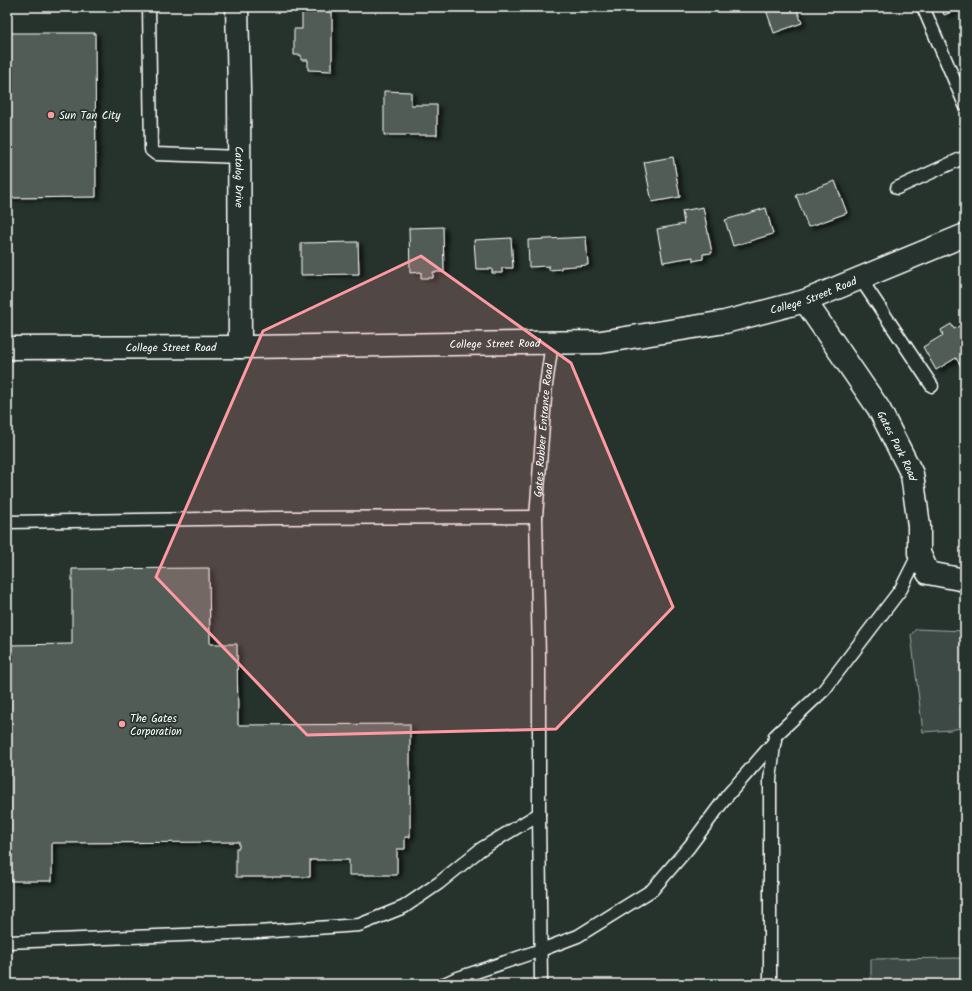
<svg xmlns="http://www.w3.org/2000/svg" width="972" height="991" font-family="Kalam,sans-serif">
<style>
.green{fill:#3e4944;stroke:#9ea4a2}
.building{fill:#515c57;stroke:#fff;filter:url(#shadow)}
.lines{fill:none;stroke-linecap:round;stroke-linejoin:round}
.lane-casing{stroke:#fff;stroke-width:15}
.street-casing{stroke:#fff;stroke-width:25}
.secondary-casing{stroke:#fff;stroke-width:25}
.lane{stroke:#26332d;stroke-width:12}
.street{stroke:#26332d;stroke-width:22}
.secondary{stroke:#26332d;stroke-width:22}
.marked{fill:#ff9aa2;fill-opacity:0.2;stroke:#ff9aa2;stroke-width:3;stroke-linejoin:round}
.poi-dot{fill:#ff9aa2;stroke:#26332d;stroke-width:1.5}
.labels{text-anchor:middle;stroke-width:3.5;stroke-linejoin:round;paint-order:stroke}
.poi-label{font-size:11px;fill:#fff;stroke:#26332d;text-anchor:start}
.street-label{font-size:11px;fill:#fff;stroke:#26332d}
</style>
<defs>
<filter id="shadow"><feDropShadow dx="4.5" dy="2.5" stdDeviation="2" flood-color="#0009"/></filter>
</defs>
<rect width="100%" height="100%" fill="#26332d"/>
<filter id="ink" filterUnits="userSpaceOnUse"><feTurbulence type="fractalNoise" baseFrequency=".025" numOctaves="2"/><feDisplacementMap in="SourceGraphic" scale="8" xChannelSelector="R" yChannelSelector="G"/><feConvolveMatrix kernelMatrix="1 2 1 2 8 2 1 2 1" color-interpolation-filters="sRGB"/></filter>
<g filter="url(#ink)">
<path class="green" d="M916 629 965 631V727L950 730 923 732 911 635Z
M965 958V984H871V959Z"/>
<path class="building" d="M765 7H796L802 23 774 33Z
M941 7H965L944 15Z
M302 8H332V71L308 70V60H301V55H294V29H302Z
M7 33H95L96 197 7 198Z
M384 91 411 92V105H437V135H384Z
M673 157 680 197 652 202 644 162Z
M835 181 847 213 808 227 796 195Z
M703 207 712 253 703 254V259L693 261V257L663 262 657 229 684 224 682 211Z
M766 208 773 234 733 246 725 220Z
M443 227 444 272H433V278H421V272L410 273 409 228Z
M586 237 588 265 561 267V269L549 270V266L529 267 528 240Z
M511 238 513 268H502V273H492V269H476L474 240Z
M358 242 359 274 301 275V243Z
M951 324 954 329 961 325 965 331V373L956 358 936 370 923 347 943 335 941 330Z
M209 568 210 644H237L238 725 410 724V837H405V849H397V875H349V860H310V877H236V848H239V842L52 843V881H8L7 645 72 644V569Z"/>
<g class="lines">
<defs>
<g id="lane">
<path d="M149 7 151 150 156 154 240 157"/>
<path d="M923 7 965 105"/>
<path d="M897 188 965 157"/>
<path d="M860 278 932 386"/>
<path d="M7 522 273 518 536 517"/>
<path d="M7 942 258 932 359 925 404 907 439 883 481 849 539 814"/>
<path d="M444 984 455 979 541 950 578 936 652 890 689 847 727 796 775 741"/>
<path id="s1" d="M541 984 539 814V657L536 517 546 385 552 343"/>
<path d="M770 984V780L775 736 824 690 901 589 919 553"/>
</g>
<g id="street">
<path id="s2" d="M237 7 239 89 240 347"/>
<path id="s3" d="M805 301 879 409 912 474 919 526V553L928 573 965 580"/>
</g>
<g id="secondary">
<path id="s4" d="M7 348 240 347 601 342 725 322 805 301 965 235"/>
</g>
</defs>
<use href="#lane" class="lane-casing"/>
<use href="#street" class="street-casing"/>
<use href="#secondary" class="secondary-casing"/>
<use href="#lane" class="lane"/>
<use href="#street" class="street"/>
<use href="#secondary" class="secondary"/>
</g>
</g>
<path class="marked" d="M421 256 571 363 673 607 556 729 307 735 156 577 263 331Z"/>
<g class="poi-dot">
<circle cx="51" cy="115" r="4"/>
<circle cx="122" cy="724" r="4"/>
</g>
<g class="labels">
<g class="poi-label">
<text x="59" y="119">Sun Tan City</text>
<text x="130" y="722">The Gates<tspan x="130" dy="13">Corporation</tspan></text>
</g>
<g class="street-label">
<text dy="4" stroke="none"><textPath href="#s2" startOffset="170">Catalog Drive</textPath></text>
<text dy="4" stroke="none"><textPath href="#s4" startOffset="812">College Street Road</textPath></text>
<text dy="4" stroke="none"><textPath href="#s4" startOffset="488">College Street Road</textPath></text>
<text dy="4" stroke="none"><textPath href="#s4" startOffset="164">College Street Road</textPath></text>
<text dy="4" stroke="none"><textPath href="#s1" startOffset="554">Gates Rubber Entrance Road</textPath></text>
<text dy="4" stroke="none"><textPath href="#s3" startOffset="172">Gates Park Road</textPath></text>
</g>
</g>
<rect width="972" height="991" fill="none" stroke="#26332d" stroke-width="24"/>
<rect x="12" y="12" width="948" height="967" fill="none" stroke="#fff" stroke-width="1.5" filter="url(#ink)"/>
</svg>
